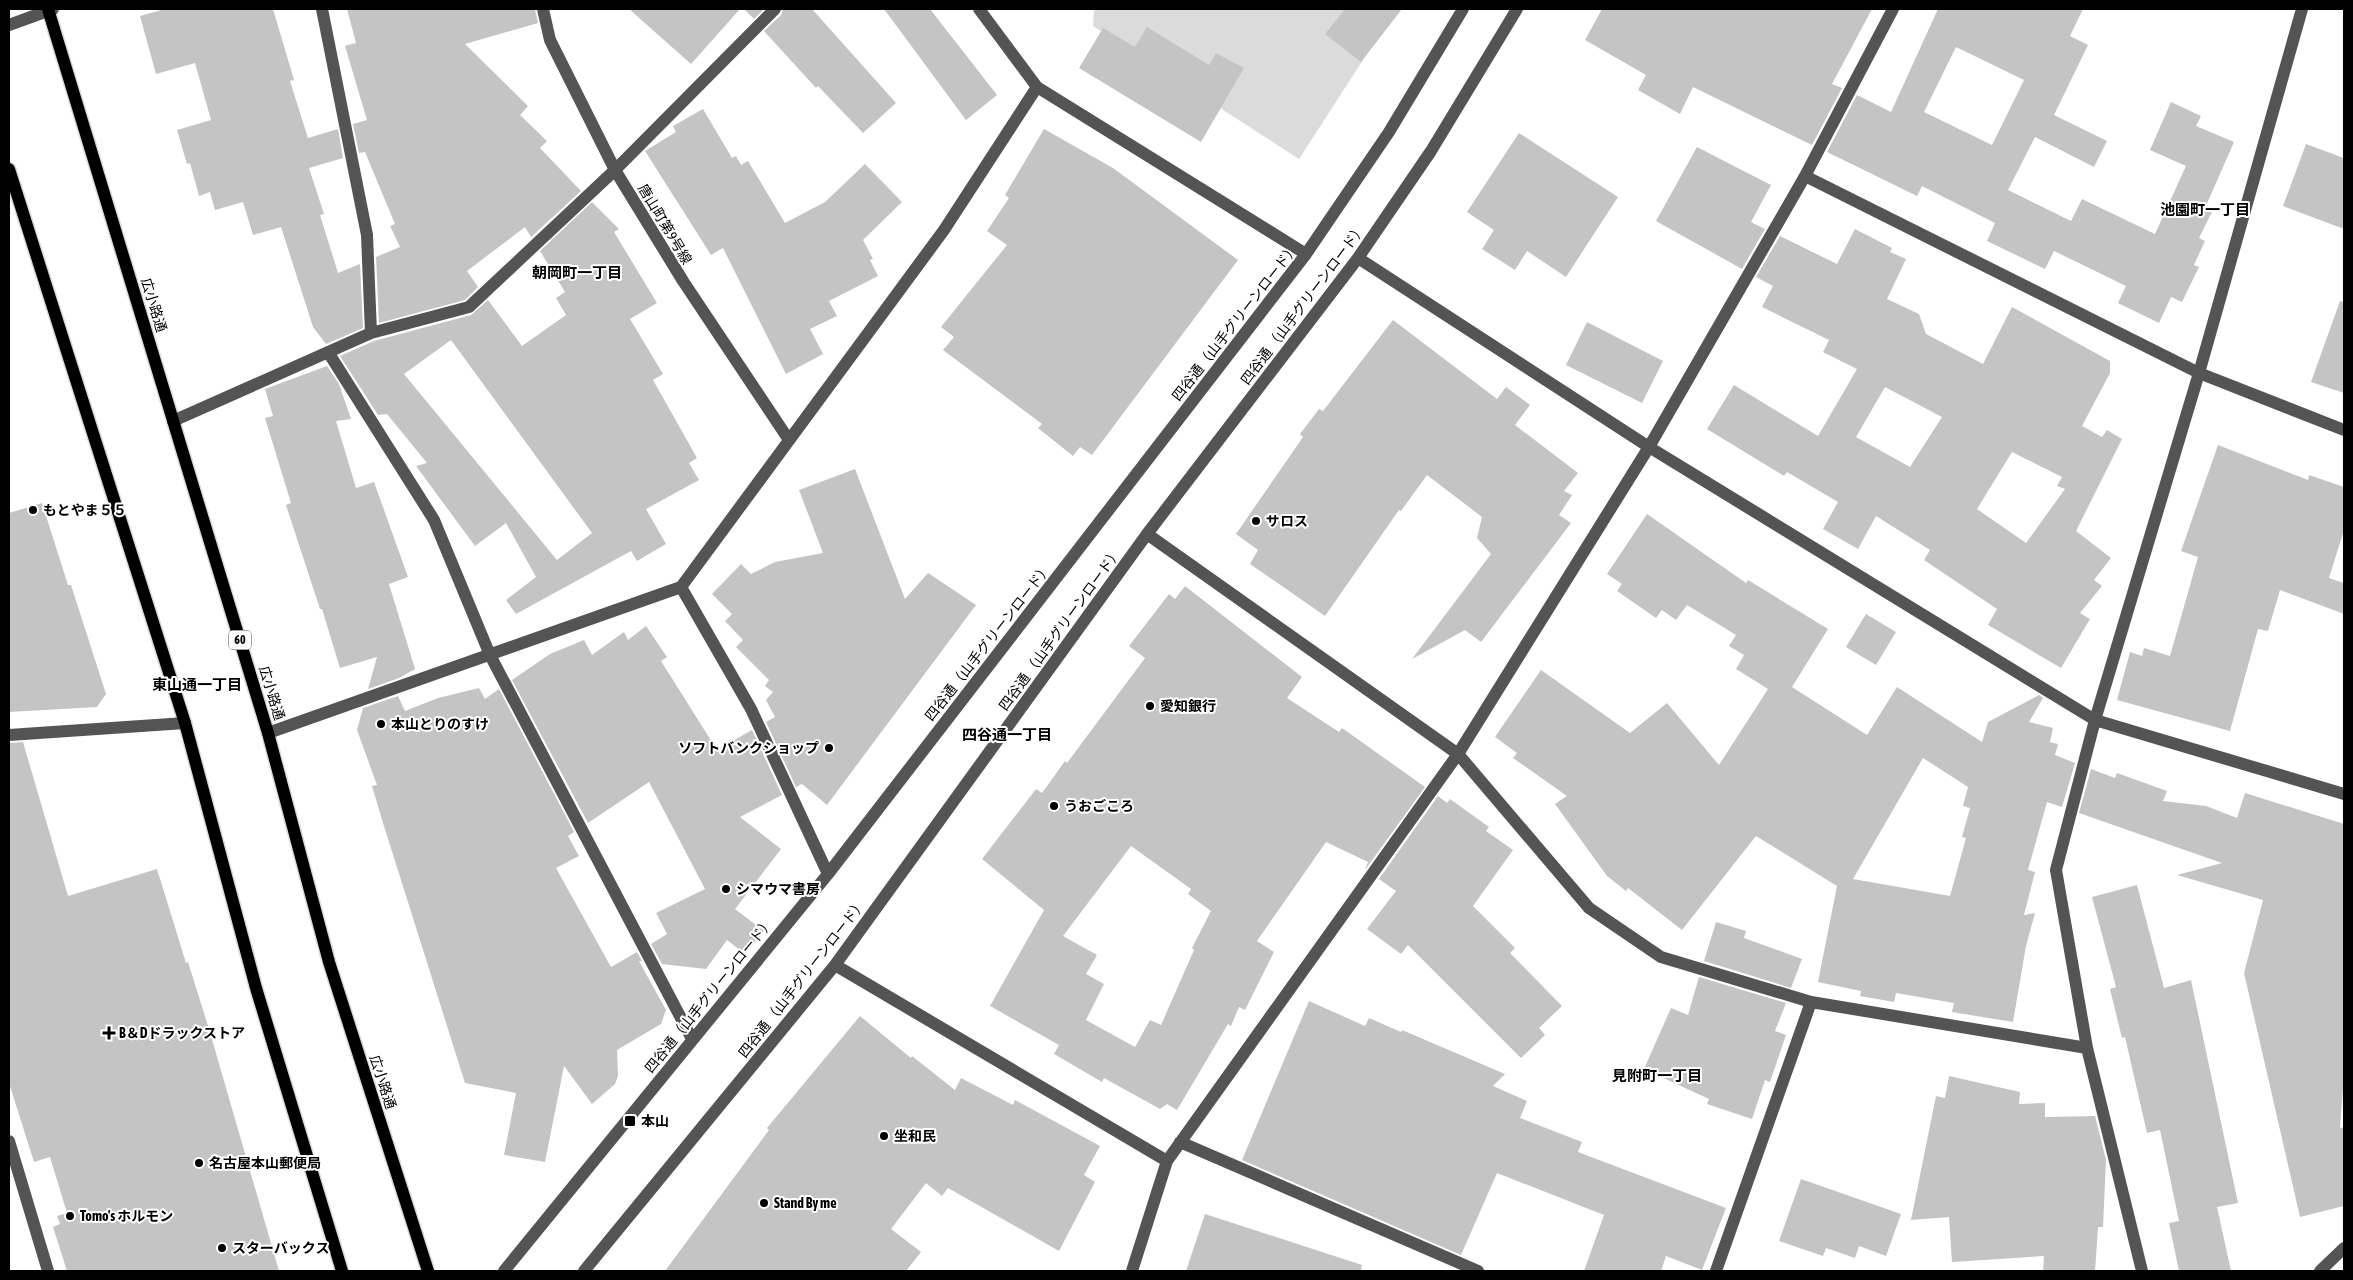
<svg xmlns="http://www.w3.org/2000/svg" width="2353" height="1280" font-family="'Asap Condensed','Noto Sans JP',sans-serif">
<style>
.green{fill:#dbdbdb}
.building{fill:#c4c4c4;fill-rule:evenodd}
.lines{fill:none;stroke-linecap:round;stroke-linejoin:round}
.major-casing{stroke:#dbdbdb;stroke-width:15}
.minor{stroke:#545454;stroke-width:12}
.major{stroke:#000;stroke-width:12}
.poi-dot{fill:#000;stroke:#fff;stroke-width:2}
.labels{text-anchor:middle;stroke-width:4;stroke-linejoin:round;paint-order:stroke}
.shield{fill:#fff;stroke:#4c4c4c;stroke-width:1}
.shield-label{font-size:12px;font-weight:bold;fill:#000}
.street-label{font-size:14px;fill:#000;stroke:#fff}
.poi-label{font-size:14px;font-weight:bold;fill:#000;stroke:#fff;text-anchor:start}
.neighbourhood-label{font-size:15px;font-weight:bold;fill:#000;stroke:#fff}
</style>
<rect width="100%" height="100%" fill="#fff"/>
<path class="green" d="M1094 9H1396L1299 159 1093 26Z"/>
<path class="building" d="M165 9H273L294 80 290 81 308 138 338 129 343 158 309 168 324 214 320 215 338 273 360 264 363 328 326 344 313 327 281 227 253 235 243 202 215 210 210 192 199 196 190 163 187 164 177 130 211 120 195 63 156 74 140 16Z
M347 9H535L538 23 465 44 528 106 520 115 547 141 540 148 581 191 531 237 525 227 467 271 478 287 465 300 379 323 376 257 400 247 390 226 395 224 365 152 359 153 353 124 367 120 345 46 356 43Z
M629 9H740L691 64Z
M744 9H764L754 19Z
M783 9H812L896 103 863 133 818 86 816 88 764 31 781 15Z
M884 9H930L997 95 966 120Z
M1345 9H1402L1361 62 1325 34Z
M1602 9H1872L1832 84 1842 88 1812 145 1693 87 1680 114 1638 90 1646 75 1585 40Z
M1938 9H2083L2070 36 2088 45 2054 115 2107 141 2094 167 2035 137 2008 190 2071 221 2082 199 2155 234 2186 166 2150 150 2171 102 2201 116 2196 126 2234 142 2205 208 2212 212 2199 238 2205 241 2194 265 2199 267 2182 302 2171 297 2159 323 2118 303 2126 286 2054 251 2045 269 1987 241 1995 223 1922 186 1917 196 1827 152 1857 95 1891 112ZM1956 47 2024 80 1992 145 1924 112Z
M1147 27 1209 65 1216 53 1244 68 1201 142 1079 68 1103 28 1135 47Z
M703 109 732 158 736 156 741 165 748 161 785 223 825 202 865 164 902 202 863 240 873 259 870 260 878 276 829 301 837 316 810 329 823 354 786 374 723 248 711 255 645 151 676 132 673 126Z
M1044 129 1113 168 1238 260 1092 455 1080 447 1073 456 1038 428 1042 424 943 350 954 337 941 327 1007 245 987 231 1009 198 1005 195Z
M1519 133 1618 197 1566 277 1527 251 1515 270 1482 249 1494 230 1467 212Z
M2306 144 2344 158V229L2283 206Z
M1697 147 1771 185 1751 222 1765 229 1742 269 1656 221Z
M592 202 619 229 614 232 657 303 630 319 663 374 653 380 697 458 689 463 699 480 646 509 666 544 637 561 631 551 516 614 506 600 536 577 506 523 475 546 416 466 427 463 387 414 378 415 340 356 374 341 471 315 488 300 522 346 566 315 556 298 565 292 540 251ZM451 340 592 533 557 560 404 374Z
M1855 229 1892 248 1890 252 1906 259 1887 299 1919 314 1926 334 1983 364 2012 307 2110 361V373L2082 426 2102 437 2107 430 2122 439 2076 531 2111 558 2094 580 2102 586 2080 613 2090 619 2061 668 1988 625 1997 609 1924 560 1930 550 1876 516 1858 549 1823 529 1838 502 1787 472 1784 476 1707 429 1734 385 1818 436 1857 369 1823 352 1829 340 1762 307 1773 286 1756 277 1780 236 1837 264ZM1885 387 1942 417 1910 467 1856 437ZM2012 452 2062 477 2057 486 2065 489 2026 543 1977 509Z
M2340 301 2344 302V393L2311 382Z
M1393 320 1497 399 1506 387 1530 405 1515 425 1578 473 1564 491 1572 495 1559 515 1571 523 1481 642 1465 630 1412 659 1491 554 1477 538 1482 517 1427 475 1401 511 1399 510 1325 616 1250 564 1258 550 1236 534 1303 437 1300 434 1319 409 1323 411Z
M1587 322 1663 361 1642 403 1566 365Z
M327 366 339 384 351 419 336 421 356 488 374 482 408 577 389 584 415 669 399 678 368 689 377 657 340 668 322 609H320L286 505 291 503 265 418 273 416 265 389Z
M2218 445 2308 480 2309 475 2344 487V530L2329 578 2344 583V614L2280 590 2268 631 2258 629 2230 731 2117 700 2130 652 2142 656 2144 648 2170 656 2198 557 2181 551Z
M855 469 905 599 928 573 976 605 827 805 802 784 796 787 766 722 775 717 766 700 773 692 765 686 769 680 736 647 743 640 725 621 732 614 712 594 741 564 751 574 775 562 823 553 799 490Z
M42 503 68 585H71L106 694 97 707 9 712V513Z
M1647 514 1746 583 1748 580 1828 629 1792 687 1867 735 1897 687 1982 742 1988 722 2039 695 2043 698 2029 722 2053 728 2050 742 2058 744 2055 755 2075 763 2062 807 2047 802 2028 870 2035 872 2024 915 2035 913 2026 946 2013 1022 1952 1012 1954 1003 1896 993 1894 1002 1860 996 1861 991 1818 982 1837 886 1756 836 1682 930 1628 888 1626 891 1607 876 1555 804 1567 796 1513 758 1517 753 1495 737 1541 670 1630 733 1667 703 1719 765 1768 689 1736 669 1744 655 1729 646 1736 635 1687 605 1676 620 1662 610 1656 618 1617 591 1622 584 1607 574ZM1923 758 1968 787 1963 806 1970 808 1962 837 1966 838 1950 896 1853 879Z
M1185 586 1302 677 1287 698 1339 732 1342 728 1425 787 1365 870 1368 862 1326 842 1257 941 1274 952 1245 1010 1239 1007 1231 1026 1228 1024 1177 1110 1167 1104 1160 1109 1104 1078 1102 1082 1054 1054 1059 1045 990 1006 1044 910 982 859 1036 789 1042 793 1065 761 1067 763 1145 658 1129 646 1169 594 1175 599ZM1131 846 1191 889 1188 894 1211 911 1192 948 1194 950 1161 1025 1150 1020 1135 1047 1086 1020 1104 984 1086 974 1097 955 1063 936Z
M1866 614 1896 632 1876 665 1846 647Z
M646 626 667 657 661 661 717 750 752 730 782 795 740 817 781 849 735 909 764 931 745 954 727 940 706 969 662 964 651 944 667 934 656 913 705 889 649 782 588 823 512 680 550 654 584 640 592 655 624 632 628 640Z
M479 688 485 699 499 689 574 832 568 836 579 856 556 868 611 967 637 952 642 961H639L666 1010 661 1024 617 1050 618 1076 615 1084 592 1104 564 1066 545 1162 504 1155 516 1093 465 1083 383 823 372 786 377 785 357 730 363 708 398 696 405 711 438 698Z
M23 742 68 896 157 869 186 963 188 962 209 1029 279 1271H67L53 1227 60 1224 57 1216 67 1213 50 1157 34 1162 9 1083V743Z
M2091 769 2115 778 2117 773 2167 791 2163 801 2206 806 2237 818 2245 793 2344 824V1076L2340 1128 2344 1127V1206L2300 1217 2244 973 2263 900 2177 875 2222 863 2079 813Z
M1438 796 1447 803 1450 799 1489 827 1486 831 1513 850 1473 906 1515 948 1510 953 1562 1006 1539 1028 1545 1035 1521 1058 1408 945 1401 954 1367 929 1396 891 1379 879Z
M2137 885 2164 988 2191 980 2238 1203 2217 1207 2231 1271H2179L2169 1223 2179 1221 2160 1130 2147 1133 2125 1037 2122 1038 2110 989 2116 987 2092 897Z
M1716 922 1746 931 1744 938 1802 959 1791 988 1704 961Z
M1699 977 1786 1003 1775 1031 1786 1035 1770 1082 1765 1080 1752 1119 1707 1104 1709 1099 1644 1069 1671 1008 1688 1015Z
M1309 1001 1365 1026 1369 1018 1401 1032 1402 1030 1505 1074 1493 1086 1527 1101 1520 1118 1582 1142 1578 1152 1726 1208 1702 1270 1666 1256 1661 1271H1584L1604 1215 1497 1173 1461 1255 1242 1160Z
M860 1016 911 1058 912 1056 955 1090 961 1078 1013 1105 1015 1100 1100 1146 1084 1175 1095 1182 1059 1251 948 1188 942 1196 926 1183 891 1229 921 1252 906 1271H665L769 1130 767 1128Z
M1949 1076 2020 1092 2019 1104 2045 1103V1117L2095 1116 2106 1160 2103 1227H2098L2095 1271H2043L2044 1256 1952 1262 1949 1217 1911 1220 1936 1096 1945 1098Z
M1801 1179 1901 1214 1886 1256 1859 1246 1855 1258 1826 1248 1823 1256 1779 1241Z
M1205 1214 1362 1265 1361 1271H1186Z"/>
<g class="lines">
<defs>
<path id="major" d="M48 9 268 733 329 962 428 1271
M9 169 185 723 256 988 342 1271"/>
</defs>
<use href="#major" class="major-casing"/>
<path class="minor" d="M322 9 367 235 371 333
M543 9 550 40 615 170 683 281 789 440
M979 9 1037 87 1306 254
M9 25 53 9
M1805 176 2199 373 2344 430
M1358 258 1649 447 1805 176 1893 9
M328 352 434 520 490 655 692 1039
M173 421 371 333 469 307 615 170 775 9
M1147 534 1458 754 1589 908 1661 957 1811 1002 2087 1048
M681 587 751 709 828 874
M268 733 681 587 944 230 1037 87
M9 735 185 723
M835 965 1167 1161
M9 1141 48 1271
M1180 1142 1478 1271
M504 1271 828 874 1306 254 1389 132 1463 9
M584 1271 835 965 1147 534 1358 258 1431 151 1517 9
M1132 1271 1167 1161 1458 754 1649 447 2095 720 2344 794
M1716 1271 1811 1002
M2142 1271 2087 1048 2056 870 2095 720 2199 373 2302 9
M2320 1271 2344 1248"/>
<use href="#major" class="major"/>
</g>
<g class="poi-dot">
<circle cx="33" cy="510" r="5"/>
<circle cx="1256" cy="521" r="5"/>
<circle cx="1150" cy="706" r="5"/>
<circle cx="381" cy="724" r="5"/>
<circle cx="829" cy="748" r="5"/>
<circle cx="1054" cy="806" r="5"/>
<circle cx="726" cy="889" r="5"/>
<path d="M106.5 1025.5h5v5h5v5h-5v5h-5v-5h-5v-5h5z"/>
<rect x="624" y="1115" width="12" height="12" rx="2.5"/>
<circle cx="884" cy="1136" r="5"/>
<circle cx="199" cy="1163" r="5"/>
<circle cx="764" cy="1203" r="5"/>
<circle cx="70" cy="1216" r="5"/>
<circle cx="222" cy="1248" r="5"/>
</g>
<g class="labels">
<rect class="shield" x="229" y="630.5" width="22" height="19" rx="4"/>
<g class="shield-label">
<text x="240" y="644">60</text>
</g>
<g class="street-label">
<text transform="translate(665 224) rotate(59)" y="5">唐山町第9号線</text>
<text transform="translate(1303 304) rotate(-53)" y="5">四谷通 （山手グリーンロード）</text>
<text transform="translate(154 305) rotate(73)" y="5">広小路通</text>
<text transform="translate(1235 322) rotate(-52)" y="5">四谷通（山手グリーンロード）</text>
<text transform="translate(1060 629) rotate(-54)" y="5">四谷通 （山手グリーンロード）</text>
<text transform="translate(988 642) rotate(-52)" y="5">四谷通（山手グリーンロード）</text>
<text transform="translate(272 693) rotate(73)" y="5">広小路通</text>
<text transform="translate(802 978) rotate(-52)" y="5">四谷通 （山手グリーンロード）</text>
<text transform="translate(709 995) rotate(-51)" y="5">四谷通（山手グリーンロード）</text>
<text transform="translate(383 1082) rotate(72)" y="5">広小路通</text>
</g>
<g class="poi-label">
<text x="43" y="515">もとやま５５</text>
<text x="1266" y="526">サロス</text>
<text x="1160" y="711">愛知銀行</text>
<text x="391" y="729">本山とりのすけ</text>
<text x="819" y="753" text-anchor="end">ソフトバンクショップ</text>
<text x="1064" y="811">うおごころ</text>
<text x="736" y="894">シマウマ書房</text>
<text x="119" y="1038">B＆Dドラックストア</text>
<text x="641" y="1126">本山</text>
<text x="894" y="1141">坐和民</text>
<text x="209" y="1168">名古屋本山郵便局</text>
<text x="774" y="1208">Stand By me</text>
<text x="80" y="1221">Tomo's ホルモン</text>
<text x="232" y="1253">スターバックス</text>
</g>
<g class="neighbourhood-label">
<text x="2205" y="215">池園町一丁目</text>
<text x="577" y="278">朝岡町一丁目</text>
<text x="197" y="690">東山通一丁目</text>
<text x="1007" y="740">四谷通一丁目</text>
<text x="1657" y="1081">見附町一丁目</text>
</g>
</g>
<rect width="2353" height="1280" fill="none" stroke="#000000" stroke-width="20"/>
</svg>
